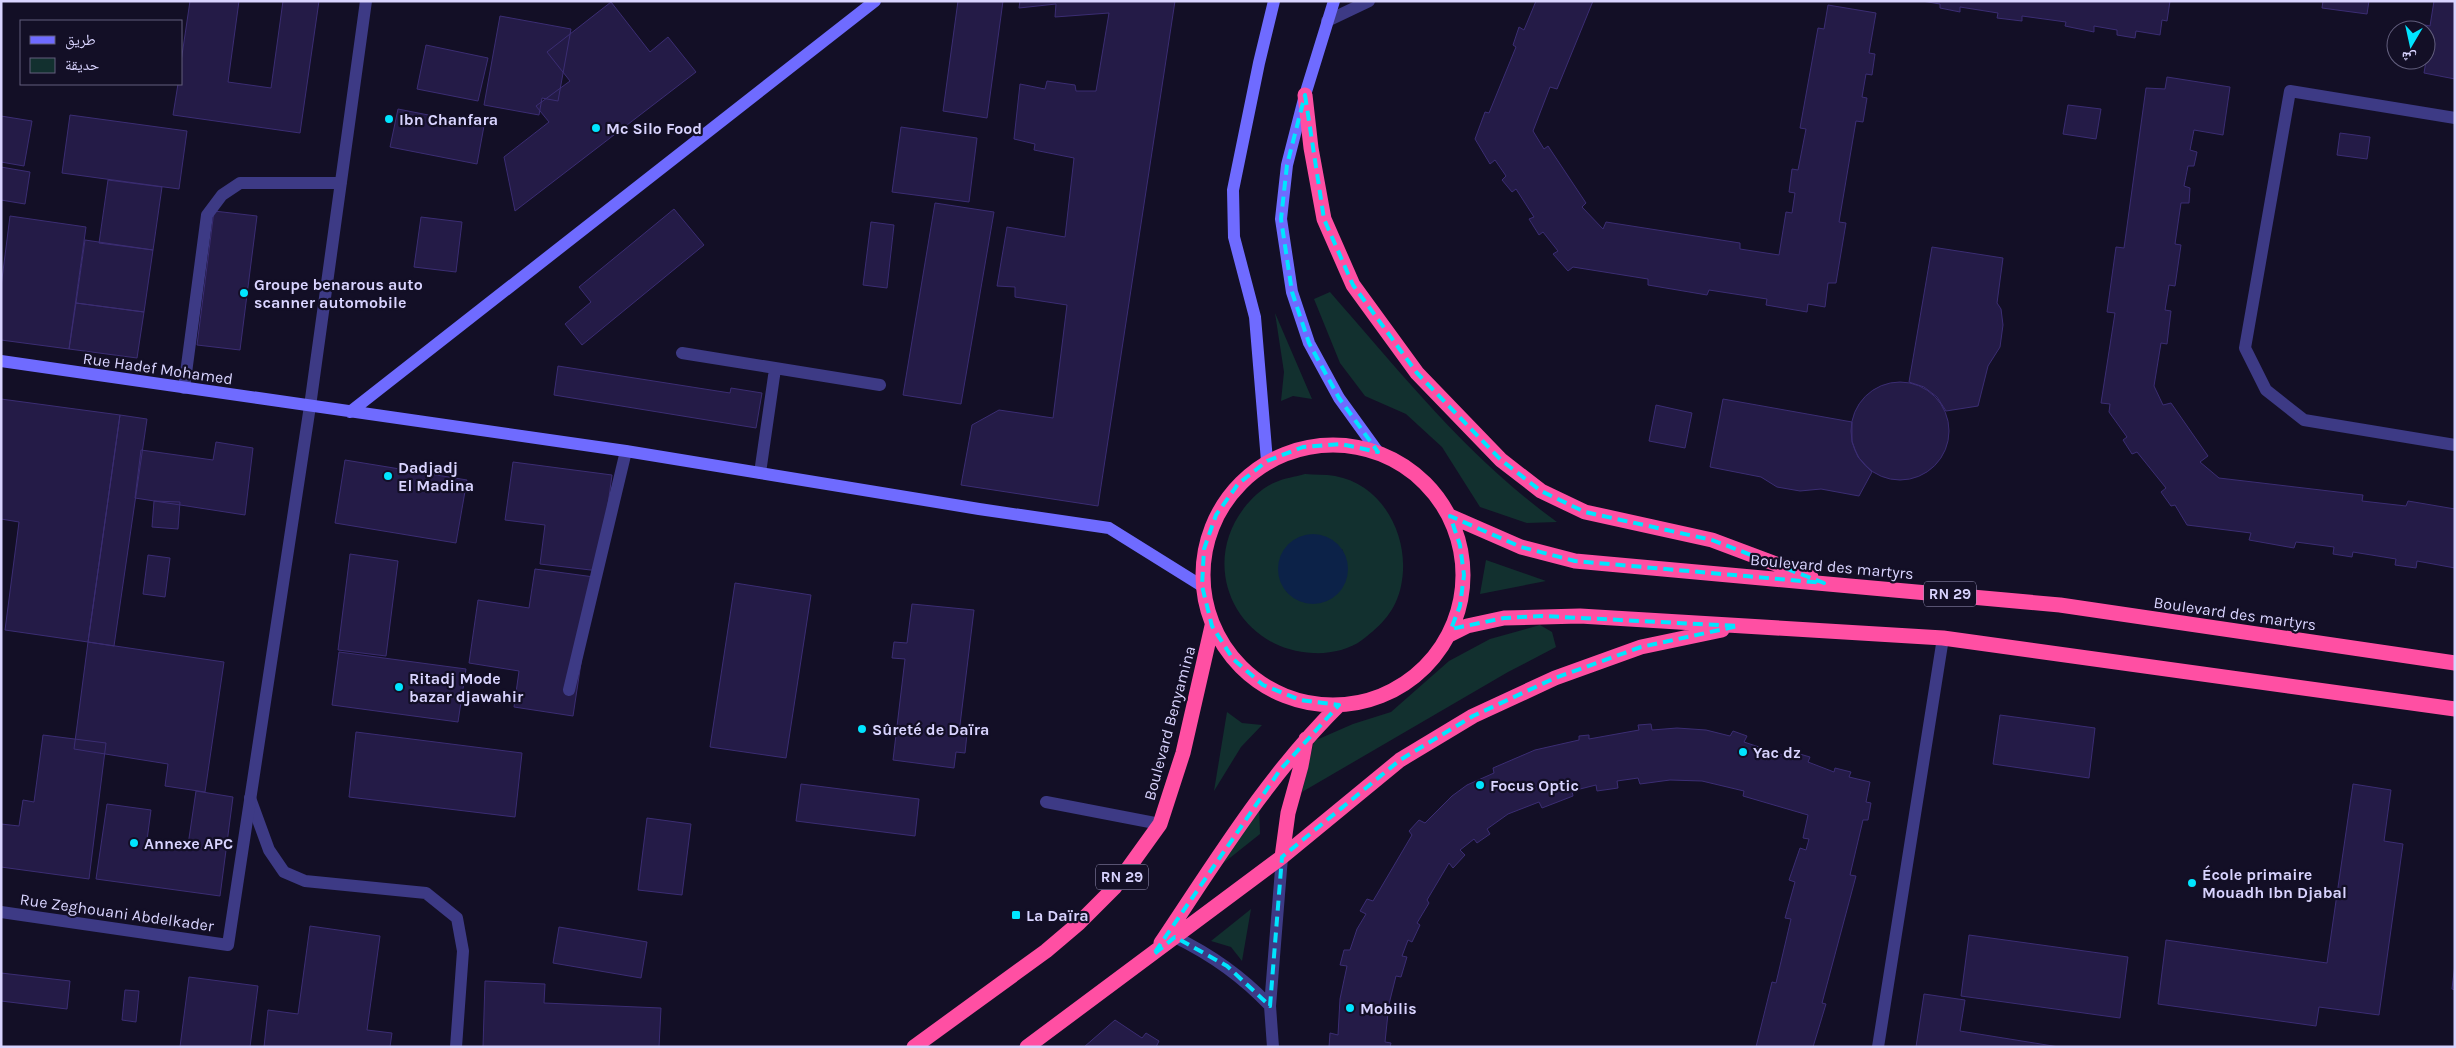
<svg xmlns="http://www.w3.org/2000/svg" width="2456" height="1048" font-family="Karla,'Noto Naskh Arabic',sans-serif">
<style>
.green{fill:#12302f;fill-rule:evenodd}
.water{fill:#0c2248}
.building{fill:#241b47;stroke:#3b2d73}
.lines{fill:none;stroke-linecap:round;stroke-linejoin:round}
.lane{stroke:#3d3a85;stroke-width:12}
.street{stroke:#3d3a85;stroke-width:12}
.secondary{stroke:#6f6bff;stroke-width:12}
.highway{stroke:#ff4fa3;stroke-width:15}
.marked{fill:none;stroke:#00e5ff;stroke-width:4;stroke-dasharray:10 6;stroke-linejoin:round}
.poi-dot{fill:#00e5ff;stroke:#130f26;stroke-width:2}
.labels{text-anchor:middle;stroke-width:4.5;stroke-linejoin:round;paint-order:stroke}
.shield{fill:#130f26;stroke:#9e99be;stroke-width:1}
.shield-label{font-size:15px;font-weight:bold;fill:#d9d4ff}
.poi-label{font-size:16px;font-weight:bold;fill:#d9d4ff;stroke:#130f26;text-anchor:start}
.street-label{font-size:16px;fill:#d9d4ff;stroke:#130f26}
</style>
<rect width="100%" height="100%" fill="#130f26"/>
<path class="green" d="M1330 292C1401 373 1469 459 1557 522L1527 523 1480 507 1442 447 1406 414 1365 396 1340 363 1314 299Z
M1275 313 1312 399 1293 396 1281 401 1284 372Z
M1305 474C1315 475 1325 474 1335 476 1385 485 1411 540 1401 586 1396 610 1382 625 1362 640 1349 650 1329 654 1313 653 1238 650 1198 568 1244 508 1252 498 1263 487 1276 482 1284 478 1295 477 1305 474ZM1342 549C1360 590 1318 620 1286 591Z
M1486 560 1546 581 1480 594Z
M1540 625 1552 632 1556 647 1508 672 1302 792 1314 741 1353 724 1391 712 1449 661 1490 639Z
M1227 712 1242 723 1262 725 1241 747 1214 791Z
M1259 804 1260 834 1221 865Z
M1251 909 1242 961 1231 947 1211 941Z"/>
<path class="water" d="M1278 569a35 35 0 1 1 70 0a35 35 0 1 1-70 0Z"/>
<path class="building" d="M190 1H239L228 82 271 88 283 1H319L300 133 173 115 178 84H181V62Z
M958 1H1003L987 118 943 111Z
M1020 1H1175L1098 506 961 485 972 425 999 410 1053 418 1067 305 1015 297V287L997 286 1007 227 1065 237 1074 158 1034 150 1035 144 1014 139 1020 84 1045 89 1047 81 1075 85 1076 91H1096L1109 13 1055 17 1056 4 1019 8Z
M1536 1H1593L1557 89 1550 87 1533 131 1544 149 1548 146 1586 203 1582 207 1603 229 1606 222 1740 243V249L1779 255 1786 212 1792 213 1795 193 1789 192 1792 169 1798 170 1806 129 1800 128 1818 28 1824 29 1828 5 1876 13 1869 53 1875 54 1872 75 1866 74 1862 97 1867 98 1863 122 1856 121 1839 222 1846 223 1836 283H1828L1825 307 1808 304 1807 312 1766 305 1767 299 1709 290 1707 295 1648 285V279L1573 267 1568 271 1553 254 1558 251 1543 232 1539 235 1529 219 1534 217 1516 189 1512 192 1502 180 1506 176 1495 160 1490 164 1475 139 1485 112 1489 113 1516 47 1513 45 1519 27 1524 30Z
M1922 1H2170L2167 21 2162 20 2160 35 2136 31 2135 38 2117 35V30L2094 26V32L2065 26 2066 22 2022 16V21L1997 18 1998 13 1960 7V12L1940 8V4Z
M2323 1H2369L2367 14 2322 8Z
M2434 1H2455V79L2424 73 2427 55 2426 30H2424L2425 25 2430 26Z
M611 2 650 52 668 37 696 72 515 211 504 157 549 122 536 106 570 81 547 52Z
M500 16 571 29 558 101 542 98 539 115 484 105Z
M426 45 488 58 478 101 417 89Z
M2167 77 2230 87 2223 135 2194 130 2190 150 2197 152 2194 166H2188L2184 186 2190 188 2189 203H2181L2175 244 2181 245 2175 286 2169 285 2165 310 2171 311 2167 344 2161 343 2154 386 2163 405 2171 403 2208 456 2200 462 2219 478 2363 495 2362 501 2406 506 2408 501 2455 509V568L2417 561 2416 568 2395 565 2396 559 2353 552 2352 557 2333 554 2334 547 2296 542 2294 548 2249 540 2251 533 2187 525 2175 505 2171 506 2161 492 2166 488 2137 452 2132 454 2123 440 2127 437 2109 412 2110 404 2101 403 2115 313 2107 312 2116 247 2124 248 2146 88 2165 89Z
M2068 105 2101 109 2096 139 2063 134Z
M398 109 484 126 477 164 390 147Z
M70 115 187 131 179 189 62 173Z
M1 116 32 121 24 166 1 162Z
M901 127 977 138 969 202 892 192Z
M2340 133 2370 137 2367 159 2337 155Z
M1 167 30 172 25 204 1 200Z
M108 180 162 187 153 250 99 243Z
M935 203 994 212 961 404 903 395Z
M674 209 704 245 582 345 565 324 591 302 579 287Z
M214 211 257 216 240 350 197 345Z
M10 216 86 227 69 349 1 340V287Z
M421 217 462 222 456 272 414 267Z
M871 222 894 225 887 288 863 285Z
M85 240 153 250 144 312 76 303Z
M1932 247 2003 258 1997 303 2001 309 2003 325 2000 347 1988 366 1978 406 1946 411 1937 397 1924 387 1909 382Z
M76 303 144 312 137 358 69 349Z
M558 366 730 393 731 388 762 393 756 428 554 395Z
M1851 431a49 49 0 1 1 98 0a49 49 0 1 1-98 0Z
M1 399 120 415 88 642 5 630 19 522 1 519Z
M1723 399 1852 422V442L1858 457 1872 472 1859 496 1821 489 1800 491 1777 487 1761 477 1710 467Z
M1656 405 1692 413 1685 448 1649 441Z
M120 415 147 419 114 646 88 642Z
M216 442 253 448 245 515 135 498 141 450 213 460Z
M345 460 467 480 456 543 335 523Z
M513 462 612 475 599 571 540 564 545 525 505 520Z
M154 501 180 502 178 529 152 527Z
M350 554 398 561 386 656 338 650Z
M148 555 170 558 165 597 143 594Z
M535 569 594 577 573 716 514 707 519 671 469 663 478 600 529 608Z
M735 583 811 595 786 758 710 747Z
M912 604 974 610 959 733 967 734 965 753 956 752 954 768 893 760 905 659 892 658 894 642 907 643Z
M88 642 224 662 205 792 165 786 168 764 74 749Z
M339 652 466 669 458 722 332 705Z
M2000 715 2095 728 2089 778 1993 764Z
M1651 724 1652 730 1677 728 1706 730 1730 736 1733 731 1747 736 1744 742 1792 758 1793 752 1810 757 1808 762 1834 772 1835 768 1851 772 1849 777 1870 782 1866 802 1871 803 1868 820H1863L1850 875 1856 876 1822 1003 1826 1004 1813 1047H1756L1772 982 1776 983 1791 919 1785 918 1795 882 1789 880 1800 848 1806 850 1809 839 1803 838 1808 815 1743 796 1744 791 1702 781 1670 780 1640 784 1638 778 1617 781 1618 788 1597 791 1596 785 1572 791 1573 796 1542 808 1539 802 1508 814 1487 829 1490 834 1477 843 1474 839 1460 850 1465 855 1453 868 1449 863 1427 900 1429 903 1417 923 1420 925 1412 942 1408 940 1402 956 1407 957 1401 977 1396 976 1389 1004 1385 1042 1391 1043 1390 1047H1329L1330 1033 1338 1035 1340 999 1347 966 1340 965 1344 950H1350L1357 929 1366 914 1360 911 1367 899 1373 901 1412 835 1409 831 1419 820 1425 823 1452 796 1467 785 1494 773 1493 768 1535 750 1579 740V736L1589 735V739L1639 730 1638 725Z
M356 732 522 753 515 817 349 797Z
M43 735 106 743 89 879 1 867V824L19 826 23 800 34 802Z
M801 784 919 799 915 836 796 821Z
M2353 784 2391 790 2384 841 2403 844 2379 1015 2319 1007 2316 1026 2158 1004 2166 940 2327 963Z
M196 791 233 797 220 896 96 879 107 804 151 810 147 840 188 845Z
M647 818 691 824 682 895 638 890Z
M310 926 380 936 367 1030 392 1033 390 1047H264L268 1010 298 1014Z
M559 927 647 942 641 978 553 963Z
M1969 935 2128 957 2120 1018 1961 996Z
M2455 964V990L2452 989Z
M1 973 70 981 67 1009 1 1001Z
M189 977 258 986 250 1047H180Z
M485 981 545 984 544 1003 661 1008 659 1047H483Z
M125 990 139 991 136 1022 122 1020Z
M1924 994 1965 1000 1960 1031 2059 1047H1916Z
M1115 1020 1142 1038 1146 1033 1159 1041 1156 1047H1084Z"/>
<g class="lines">
<path class="lane" d="M1327 21 1369 1
M682 353 880 385
M760 473 775 369
M569 690 626 451
M250 798 269 850 284 872 305 881 426 893 457 918 463 951 456 1047
M1046 802 1160 824"/>
<path class="street" d="M2455 118 2290 91 2245 348 2266 390 2304 420 2455 445
M184 388 207 215 222 195 240 183H341
M1 912 228 945 310 406 366 1
M1175 937C1212 955 1242 976 1270 1006
M1273 1047 1270 1006 1282 857
M1878 1047 1943 638"/>
<path class="secondary" d="M1334 1 1305 95 1287 165 1281 219 1292 292 1309 343 1339 398 1378 452
M1 361 626 451 979 509 1109 528 1202 586
M350 412 875 1
M1267 461 1255 317 1234 237 1233 190 1259 63 1274 1"/>
<path class="highway" d="M1305 95 1311 148 1324 219 1353 285 1417 373 1501 460 1541 491 1585 512 1712 540 1811 577
M1203 575a130 130 0 1 1 260 0a130 130 0 1 1-260 0Z
M1450 516 1521 547 1575 561 2060 605 2455 663
M1449 635 1467 626 1504 618 1580 616 1943 638 2455 709
M1282 857 1288 813 1301 766 1306 739
M1161 943C1216 861 1268 775 1339 705
M914 1047 1046 951 1079 923 1114 888 1160 824 1183 753 1212 626
M1027 1047 1282 857 1400 760 1473 716 1555 678 1641 647 1722 630"/>
</g>
<path class="marked" d="M1305 95 1324 219 1353 285 1417 373 1501 460 1541 491 1585 512 1712 540 1824 583 1575 561 1521 547 1450 516 1460 545 1464 575 1460 606 1451 629 1504 618 1542 616 1738 626 1641 647 1555 678 1473 716 1400 760 1282 857 1270 1006 1227 966 1175 937 1153 955 1280 770 1339 705 1300 700 1263 685 1233 659 1212 626 1202 586 1204 549 1216 515 1238 484 1267 461 1303 447 1341 444 1378 452 1339 398 1309 343 1292 292 1281 219 1287 165Z"/>
<g class="poi-dot">
<circle cx="389" cy="119" r="5"/>
<circle cx="596" cy="128" r="5"/>
<circle cx="244" cy="293" r="5"/>
<circle cx="388" cy="476" r="5"/>
<circle cx="399" cy="687" r="5"/>
<circle cx="862" cy="729" r="5"/>
<circle cx="1743" cy="752" r="5"/>
<circle cx="1480" cy="785" r="5"/>
<circle cx="134" cy="843" r="5"/>
<circle cx="2192" cy="883" r="5"/>
<rect x="1011" y="910" width="10" height="10" rx="2.5"/>
<circle cx="1350" cy="1008" r="5"/>
</g>
<g class="labels">
<g class="shield">
<rect x="1924" y="581.5" width="52" height="25" rx="4"/>
<rect x="1096" y="864.5" width="52" height="25" rx="4"/>
</g>
<g class="shield-label">
<text x="1950" y="599">RN 29</text>
<text x="1122" y="882">RN 29</text>
</g>
<g class="poi-label">
<text x="399" y="125">Ibn Chanfara</text>
<text x="606" y="134">Mc Silo Food</text>
<text x="254" y="290">Groupe benarous auto<tspan x="254" dy="18">scanner automobile</tspan></text>
<text x="398" y="473">Dadjadj<tspan x="398" dy="18">El Madina</tspan></text>
<text x="409" y="684">Ritadj Mode<tspan x="409" dy="18">bazar djawahir</tspan></text>
<text x="872" y="735">Sûreté de Daïra</text>
<text x="1753" y="758">Yac dz</text>
<text x="1490" y="791">Focus Optic</text>
<text x="144" y="849">Annexe APC</text>
<text x="2202" y="880">École primaire<tspan x="2202" dy="18">Mouadh Ibn Djabal</tspan></text>
<text x="1026" y="921">La Daïra</text>
<text x="1360" y="1014">Mobilis</text>
</g>
<g class="street-label">
<text transform="translate(158 368) rotate(8)" y="6">Rue Hadef Mohamed</text>
<text transform="translate(1832 566) rotate(5)" y="6">Boulevard des martyrs</text>
<text transform="translate(2235 613) rotate(8)" y="6">Boulevard des martyrs</text>
<text transform="translate(1169 723) rotate(-75)" y="6">Boulevard Benyamina</text>
<text transform="translate(117 912) rotate(8)" y="6">Rue Zeghouani Abdelkader</text>
</g>
</g>
<rect width="2456" height="1048" fill="none" stroke="#d9d4ff" stroke-width="5"/>
<rect x="20" y="20" width="162" height="65" fill="#130f26" stroke="#625e7d"/>
<rect x="30" y="36" width="25" height="8" fill="#6f6bff" stroke="#625e7d"/>
<text x="65" y="45" font-size="15" fill="#d9d4ff">طريق</text>
<rect x="30" y="58" width="25" height="15" fill="#12302f" stroke="#625e7d"/>
<text x="65" y="70" font-size="15" fill="#d9d4ff">حديقة</text>
<g transform="translate(2411 45) rotate(189)"><circle r="24" fill="#130f26" stroke="#625e7d"/>
<path d="M0-4L9 19L0 12L-9 19Z" fill="#00e5ff"/>
<text y="-8" font-size="14" font-weight="bold" text-anchor="middle" fill="#d9d4ff">ش</text>
</g>
</svg>
